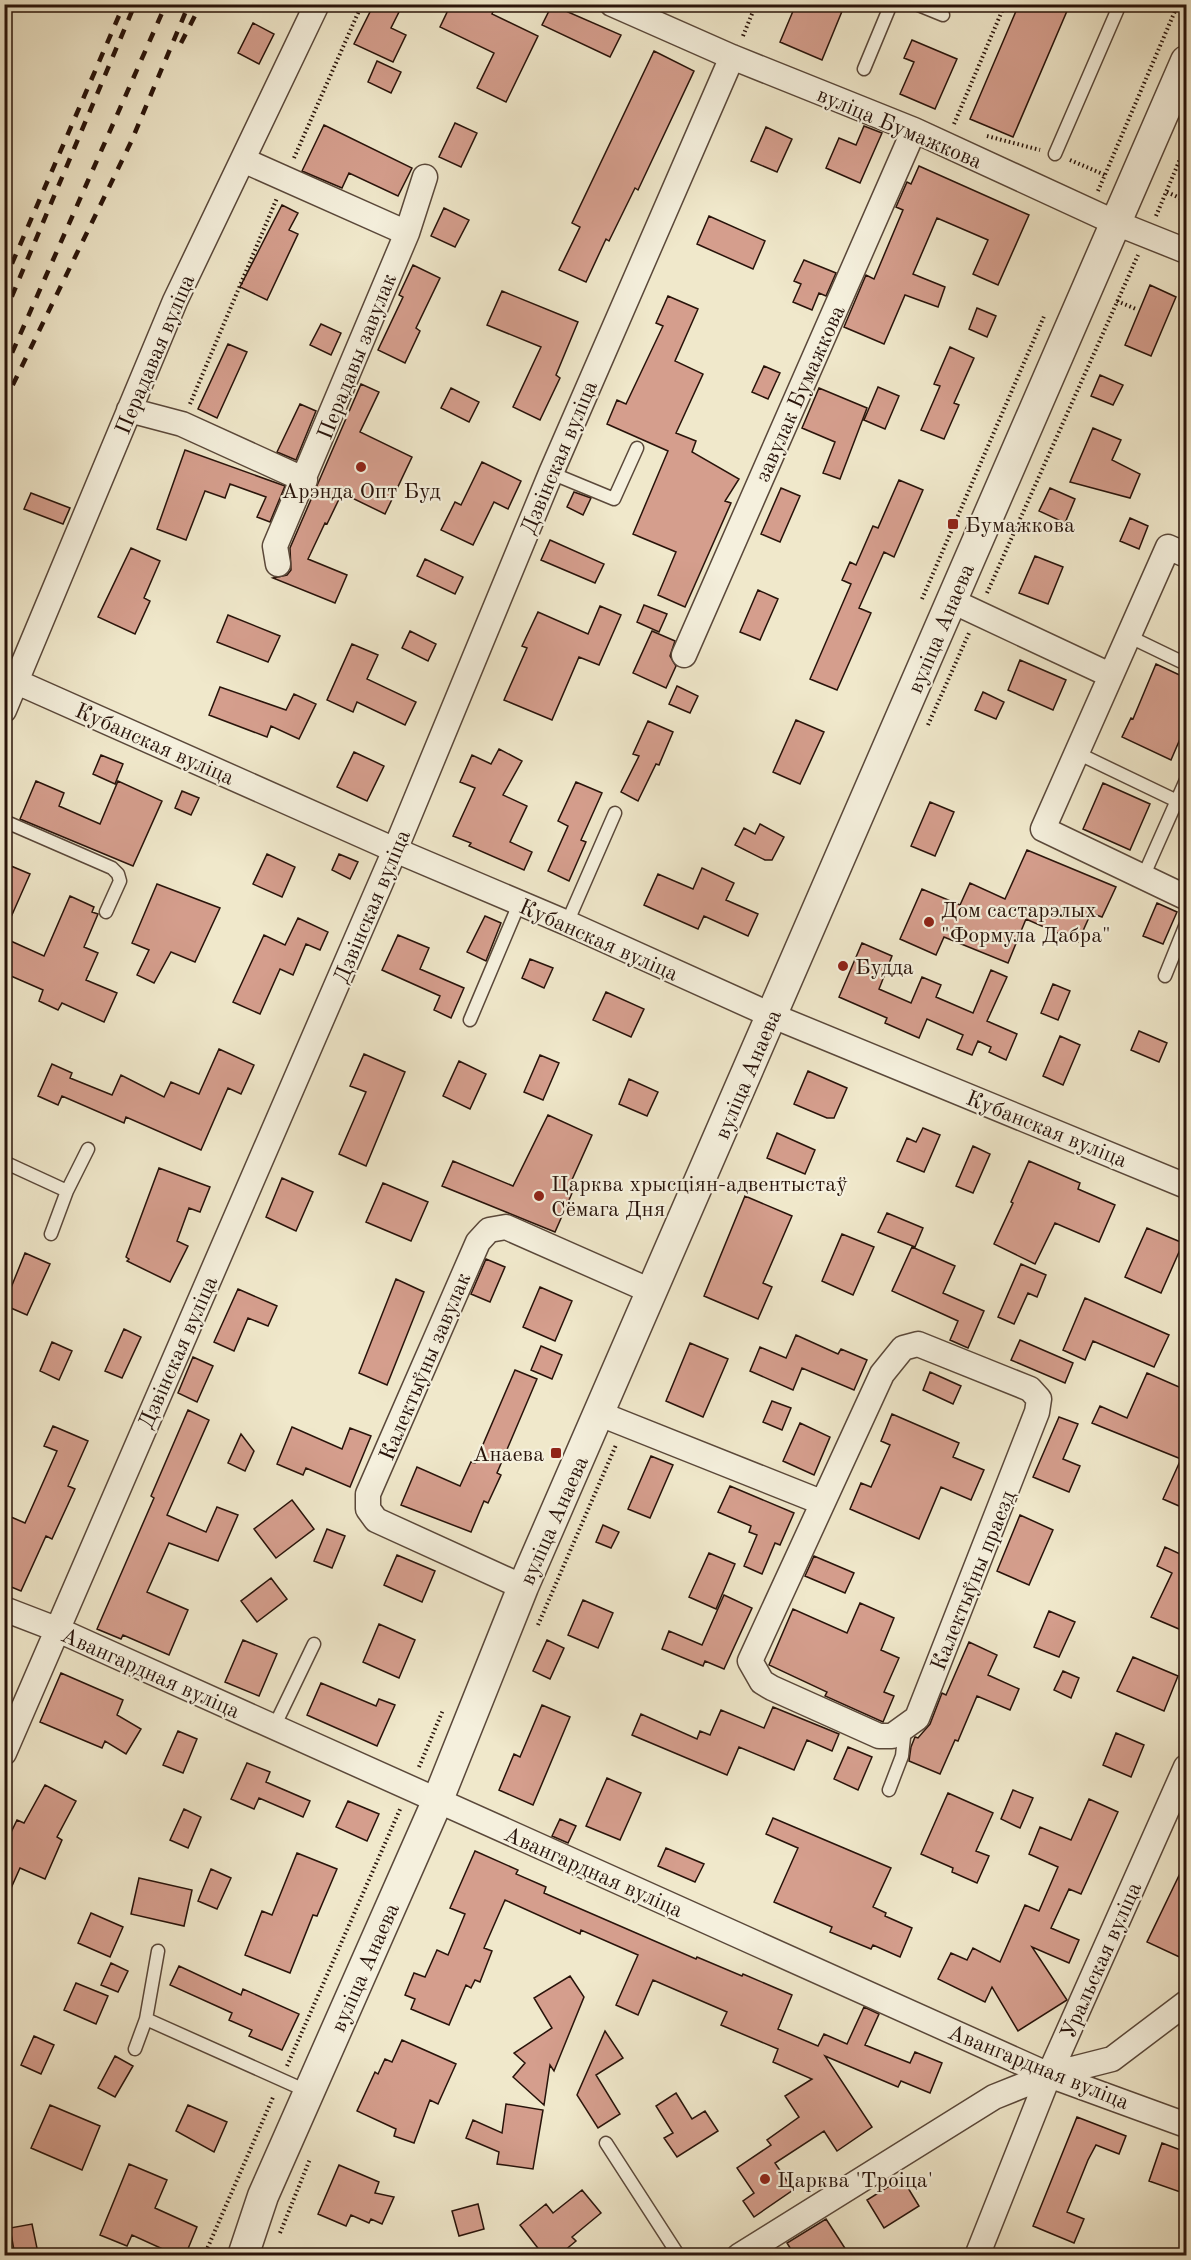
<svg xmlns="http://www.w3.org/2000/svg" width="1191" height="2260" font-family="'Old Standard TT',serif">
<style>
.building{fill:#d59e8d;stroke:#28130a;stroke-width:1.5}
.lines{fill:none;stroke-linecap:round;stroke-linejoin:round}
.service-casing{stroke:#5a483a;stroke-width:15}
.minor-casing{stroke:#5a483a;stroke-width:27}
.tertiary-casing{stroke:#5a483a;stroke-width:33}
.path{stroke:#28130a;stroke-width:4;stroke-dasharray:1.5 3;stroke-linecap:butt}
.service{stroke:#f5f0dd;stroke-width:12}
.minor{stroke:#f5f0dd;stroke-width:24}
.tertiary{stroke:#f5f0dd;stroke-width:30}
.rail{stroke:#28130a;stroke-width:4.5;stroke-dasharray:10 10;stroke-linecap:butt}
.poi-dot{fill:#8f2418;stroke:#f5f0dd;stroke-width:2}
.labels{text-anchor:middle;stroke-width:4.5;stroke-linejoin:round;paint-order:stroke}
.street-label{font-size:22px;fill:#28130a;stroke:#f5f0dd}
.poi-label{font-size:22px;fill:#28130a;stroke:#f5f0dd;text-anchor:start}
</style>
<rect width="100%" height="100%" fill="#f0e8cb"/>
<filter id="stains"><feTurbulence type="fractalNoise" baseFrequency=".00333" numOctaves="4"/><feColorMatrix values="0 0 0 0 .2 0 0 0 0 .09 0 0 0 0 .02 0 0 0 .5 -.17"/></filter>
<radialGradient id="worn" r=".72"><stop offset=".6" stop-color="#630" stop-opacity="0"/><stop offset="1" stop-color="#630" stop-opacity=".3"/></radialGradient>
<path class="building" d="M374 4H403L391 28 406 35 393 62 354 44Z
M451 4H497L492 14 538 36 506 102 477 88 494 53 440 27Z
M796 4H845L822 60 780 42Z
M1019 4H1070L1013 137 970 119Z
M552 5 621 35 610 57 542 25Z
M253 23 274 34 259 64 238 53Z
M912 40 957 59 935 109 900 94 914 62 904 58Z
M654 51 694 71 638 190 635 188 609 241 606 239 586 282 559 270 580 227 572 223Z
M377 61 401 72 391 93 368 82Z
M455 123 477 133 461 167 439 157Z
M324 125 412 168 398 196 349 173 342 188 302 171Z
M864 126 882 133 860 183 826 168 839 138 856 145Z
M766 127 792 139 777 172 751 161Z
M919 166 1029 215 998 285 973 274 988 240 937 218 913 274 945 287 938 307 905 295 884 344 844 327 866 275 874 279 903 210 896 207 907 182 911 184Z
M282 205 298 213 289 230 298 234 267 300 240 287Z
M444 208 469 220 455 247 431 236Z
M709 216 765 241 753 269 697 244Z
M804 260 836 273 826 296 819 293 812 310 793 302 801 284 794 281Z
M413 265 440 278 416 328 420 331 405 363 378 350 403 297 399 295Z
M1150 285 1176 297 1151 356 1125 345Z
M502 291 578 322 556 375 560 378 540 420 513 407 541 347 487 325Z
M668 296 698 309 675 361 703 374 676 433 696 441 692 452 739 479 725 501 731 503 685 607 658 595 676 552 633 534 668 451 607 424 617 400 626 404 663 326 656 323Z
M977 308 996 316 987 337 969 329Z
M321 324 341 333 331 355 310 345Z
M228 344 247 352 217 418 198 409Z
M950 347 974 358 954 403 959 405 944 439 921 430 940 386 934 384Z
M764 366 780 373 768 399 752 392Z
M1100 375 1123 385 1113 405 1091 396Z
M361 384 379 392 360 432 412 457 385 514 342 493 327 524 325 523 308 559 347 575 335 603 273 578 287 575 291 570 290 548Z
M878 387 899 396 885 429 864 420Z
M451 388 479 402 469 422 441 408Z
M819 388 867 408 840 479 823 473 835 442 802 428Z
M300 404 316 411 296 460 277 452Z
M1093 428 1121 440 1112 460 1140 474 1130 498 1070 482Z
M185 450 285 486 270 522 257 517 266 497 230 484 225 498 205 491 186 540 157 529Z
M482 462 521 481 508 509 494 502 473 545 441 530 455 502 461 505Z
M899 480 923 490 894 557 884 552 859 608 871 613 837 690 810 679 851 584 842 580 850 562 856 565 873 526 878 528Z
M781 488 800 496 780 542 761 534Z
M1050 488 1075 499 1065 523 1039 511Z
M574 492 591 498 583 515 567 507Z
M31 493 70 508 63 524 24 509Z
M1130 518 1148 526 1139 549 1120 541Z
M550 540 604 564 595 583 541 560Z
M131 548 160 561 144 598 150 601 135 634 98 617Z
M1035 556 1063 567 1048 604 1019 593Z
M425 559 463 577 455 594 417 576Z
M758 590 778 599 760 640 740 632Z
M644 605 667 614 659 632 637 622Z
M600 606 621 615 599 665 579 657 552 720 504 700 527 648 522 646 538 612 588 634Z
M228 615 280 636 268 662 217 642Z
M410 631 436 644 428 661 402 648Z
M652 631 675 641 670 656 676 666 666 688 633 673Z
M352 644 378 655 367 679 416 702 405 725 357 702 353 712 327 700Z
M1020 660 1066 680 1053 710 1008 690Z
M1156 664 1186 678V725L1171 760 1122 737 1131 718 1133 719Z
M677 686 698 696 690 713 669 704Z
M220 687 286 710 294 694 316 704 299 739 271 726 267 737 209 715Z
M983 692 1004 702 996 719 975 710Z
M796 720 824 732 800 784 773 772Z
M648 721 673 732 659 765 656 764 638 801 621 792 639 756 633 754Z
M499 749 522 761 503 795 527 806 510 842 532 852 524 870 469 846 471 843 453 836 475 788 460 782 472 755 491 764Z
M354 752 384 766 367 801 337 787Z
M101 755 123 764 115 784 93 774Z
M36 781 64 793 59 806 100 824 118 781 162 801 133 866 20 819Z
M576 782 602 793 581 840 586 842 569 881 548 871 568 826 558 821Z
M1103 783 1150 804 1130 850 1083 829Z
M182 791 199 798 191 815 175 808Z
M930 802 954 812 935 856 911 846Z
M760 824 784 837 772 860H765L735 845 744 828 755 834Z
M1027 850 1116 887 1102 917 1091 913 1078 942 1026 919 1008 963 944 937 936 955 900 939 922 889 960 905 970 883 1005 899Z
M267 854 295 867 282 897 253 884Z
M339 854 358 862 350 879 332 870Z
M4 863 30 874 4 933Z
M702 868 734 883 726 900 758 914 748 936 704 916 698 929 644 905 658 874 693 889Z
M157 884 220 908 195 962 171 952 154 983 137 975 149 950 132 943Z
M70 896 94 907 92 912 98 914 84 947 98 953 86 980 117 993 104 1022 62 1003 58 1010 39 1001 43 990 4 973V938L44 956Z
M1157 903 1177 912 1163 944 1143 936Z
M485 916 501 923 486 961 467 952Z
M298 918 328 932 320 950 306 944 293 975 280 969 260 1014 233 1002 264 935 285 945Z
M398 935 429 948 420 969 464 988 451 1018 434 1010 440 996 382 970Z
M862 943 892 956 879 989 911 1003 922 977 941 985 936 997 973 1013 991 970 1007 977 987 1021 1017 1034 1006 1060 989 1052 991 1047 978 1041 972 1055 957 1049 963 1035 927 1019 919 1038 885 1023 887 1018 839 997Z
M530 959 553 968 544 988 522 978Z
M1053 984 1070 991 1058 1020 1041 1013Z
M606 992 644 1009 631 1037 593 1020Z
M1139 1031 1167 1043 1159 1062 1131 1050Z
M1060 1036 1080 1045 1063 1085 1043 1076Z
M219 1049 254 1065 241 1094 228 1088 201 1150 126 1117 124 1123 62 1096 58 1105 38 1096 52 1064 72 1073 70 1078 112 1095 121 1075 164 1097 171 1082 199 1094Z
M364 1054 405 1072 366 1166 339 1154 366 1092 350 1086Z
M540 1055 559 1063 543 1100 524 1092Z
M459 1061 486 1074 470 1109 443 1096Z
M808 1071 847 1088 834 1118H827L794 1104Z
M629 1079 658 1092 647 1116 619 1104Z
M548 1115 592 1135 571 1182 576 1184 555 1232 442 1186 453 1161 513 1186Z
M923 1128 940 1135 924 1172 897 1161 907 1138 916 1142Z
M777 1133 815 1150 805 1174 767 1158Z
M973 1146 990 1154 973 1193 956 1186Z
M1029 1161 1080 1183 1078 1189 1115 1205 1099 1242 1055 1223 1035 1264 994 1244 1013 1203 1011 1202Z
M159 1168 210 1187 200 1212 189 1208 177 1241 188 1246 170 1282 127 1261 129 1259 126 1257Z
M282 1178 313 1192 296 1231 266 1217Z
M383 1183 428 1202 411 1241 366 1222Z
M745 1196 792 1216 763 1283 772 1287 758 1319 704 1296Z
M887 1213 923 1228 915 1247 878 1232Z
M1147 1228 1183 1243 1161 1293 1125 1277Z
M842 1234 874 1247 853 1295 822 1281Z
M912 1247 955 1266 943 1293 984 1311 968 1348 950 1340 958 1321 892 1291Z
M25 1253 50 1264 27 1315 4 1305Z
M486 1259 505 1267 490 1302 471 1294Z
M1021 1264 1046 1275 1037 1297 1028 1293 1014 1324 998 1317Z
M396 1279 424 1292 387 1385 359 1373Z
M540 1287 572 1301 555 1341 523 1327Z
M238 1289 277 1306 268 1326 248 1318 234 1351 214 1342Z
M1085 1298 1169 1335 1154 1367 1093 1341 1085 1360 1063 1350Z
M124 1329 141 1337 122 1378 105 1371Z
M796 1335 838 1354 841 1349 867 1360 854 1390 802 1368 793 1390 750 1371 760 1347 786 1358Z
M1020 1340 1073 1363 1065 1383 1011 1360Z
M52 1342 72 1351 59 1380 40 1371Z
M690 1343 728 1359 703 1417 666 1401Z
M541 1346 562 1355 552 1379 531 1370Z
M193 1357 213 1366 197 1402 178 1393Z
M515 1370 537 1379 497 1473 501 1475 488 1503 484 1501 471 1532 401 1505 417 1467 460 1486 471 1462 475 1463Z
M930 1372 961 1386 953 1404 923 1390Z
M1147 1373 1186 1390V1509L1163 1499 1181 1459 1092 1423 1100 1406 1127 1418Z
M772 1401 791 1408 782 1430 763 1422Z
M188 1410 209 1420 167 1515 206 1532 217 1507 238 1515 218 1561 169 1543 147 1592 188 1610 169 1655 123 1635 121 1639 97 1629 154 1498 151 1496Z
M892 1414 959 1443 953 1457 984 1470 971 1500 941 1487 919 1539 850 1509 861 1483 871 1487 890 1445 881 1441Z
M1059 1417 1078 1424 1063 1459 1080 1466 1069 1492 1033 1477Z
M800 1423 830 1437 814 1475 783 1461Z
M53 1426 88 1441 68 1486 75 1489 52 1539 46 1536 21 1591 4 1584V1514L25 1523 57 1451 44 1446Z
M292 1427 342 1449 350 1428 371 1436 350 1487 306 1468 303 1475 277 1464Z
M241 1434 254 1451 245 1471 228 1463Z
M651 1456 673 1465 650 1518 628 1509Z
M730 1486 794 1513 780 1545 775 1543 762 1574 744 1566 757 1535 749 1532 751 1526 718 1512Z
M292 1500 314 1529 276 1558 254 1529Z
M1020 1515 1053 1530 1029 1585 997 1571Z
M603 1525 619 1532 611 1548 596 1542Z
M327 1529 345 1536 332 1568 314 1561Z
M1186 1540V1632L1151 1617 1172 1573 1157 1566 1165 1547 1180 1554Z
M709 1553 735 1564 716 1609 689 1597Z
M397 1555 435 1571 422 1602 384 1585Z
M814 1556 854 1573 845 1593 805 1576Z
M271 1578 287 1599 257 1622 241 1601Z
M724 1595 752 1608 724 1669 705 1661 703 1666 662 1649 669 1631 702 1645Z
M583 1600 613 1613 598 1648 568 1635Z
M860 1603 894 1618 881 1650 899 1658 884 1692 894 1696 883 1722 825 1696 827 1692 769 1665 793 1609 847 1633Z
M1049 1611 1075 1622 1059 1657 1034 1647Z
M379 1624 415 1640 399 1678 363 1662Z
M243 1640 277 1654 259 1696 225 1682Z
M547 1640 564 1648 550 1679 533 1671Z
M969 1642 997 1655 988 1675 1019 1689 1010 1710 977 1696 958 1741 955 1740 940 1774 909 1761 911 1747 915 1737 918 1738 930 1724 942 1693 946 1695Z
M1133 1657 1178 1676 1164 1711 1117 1691Z
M1063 1671 1079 1678 1071 1698 1054 1690Z
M61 1673 123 1700 117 1715 141 1729 126 1754 105 1741 102 1748 40 1722Z
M321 1683 376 1706 379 1699 395 1705 377 1746 307 1715Z
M542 1705 570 1717 533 1805 499 1790 514 1754 520 1757Z
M773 1707 839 1734 832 1751 807 1740 794 1770 739 1747 727 1775 632 1735 641 1714 697 1739 700 1731 710 1735 721 1710 764 1728Z
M178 1731 197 1739 183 1773 163 1765Z
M1116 1733 1144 1745 1131 1777 1103 1765Z
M848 1747 872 1757 858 1790 834 1779Z
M247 1763 270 1772 266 1782 310 1801 303 1817 259 1798 254 1809 231 1799Z
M607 1778 641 1793 620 1840 586 1826Z
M45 1785 76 1801 57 1837 62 1840 45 1879 20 1868 4 1904V1847L17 1820 24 1823Z
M1013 1790 1033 1798 1020 1828 1001 1819Z
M948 1793 993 1813 976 1851 989 1856 977 1883 952 1872 953 1868 921 1854Z
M1089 1799 1118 1812 1081 1894 1069 1889 1051 1928 1079 1940 1069 1963 1032 1947 1067 2000 1018 2031 992 1987 985 2002 938 1979 951 1953 967 1960 973 1948 1000 1962 1025 1905 1039 1911 1058 1867 1029 1854 1040 1827 1071 1840Z
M348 1801 379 1814 367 1841 336 1827Z
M184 1809 201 1817 188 1848 170 1840Z
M773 1818 891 1868 873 1907 886 1913 885 1916 912 1928 900 1957 873 1945 871 1949 830 1932 832 1927 774 1902 798 1848 766 1834Z
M560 1819 576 1826 568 1843 552 1836Z
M666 1848 704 1864 695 1882 658 1866Z
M475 1851 518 1870 516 1874 546 1887 544 1893 696 1959 697 1957 742 1976 743 1974 792 1995 778 2029 818 2046 824 2034 847 2044 864 2007 879 2014 865 2045 910 2063 915 2052 942 2063 930 2093 901 2081 898 2087 825 2056 872 2127 837 2151 824 2131 775 2163 793 2190 754 2217 743 2201 754 2193 737 2168 771 2145 767 2140 799 2117 785 2096 812 2079 773 2062 778 2049 721 2025 727 2012 653 1980 638 2015 616 2005 638 1955 581 1930 580 1934 505 1900 484 1948 492 1951 480 1982 475 1980 471 1988 466 1985 449 2025 411 2009 415 1999 405 1995 414 1973 425 1977 437 1950 448 1955 465 1914 450 1908Z
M297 1853 337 1869 317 1916 313 1915 290 1973 245 1955 262 1911 272 1915Z
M1186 1861V1960L1147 1942Z
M211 1869 231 1878 217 1909 198 1901Z
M139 1878 192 1890 184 1926 131 1914Z
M91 1913 123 1927 110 1957 78 1943Z
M111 1963 128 1971 118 1992 101 1985Z
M179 1966 241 1995 243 1989 299 2014 282 2050 249 2036 252 2030 229 2020 232 2013 170 1985Z
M570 1976 584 1997 554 2071 550 2065 544 2105 513 2077 525 2063 514 2053 552 2028 534 1998Z
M76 1983 108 1996 96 2024 64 2010Z
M605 2031 623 2058 596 2075 620 2114 598 2128 577 2095Z
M34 2036 54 2045 41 2074 21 2065Z
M402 2040 456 2064 438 2104 430 2100 414 2143 394 2136 396 2129 357 2111 375 2072 378 2074 385 2059 392 2062Z
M115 2056 133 2066 115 2097 98 2088Z
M676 2093 692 2119 705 2111 718 2131 677 2157 664 2138 673 2133 656 2106Z
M506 2104 543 2110 533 2169 497 2164 499 2152 466 2138 473 2120 502 2133Z
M50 2105 100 2126 82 2170 31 2148Z
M188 2105 227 2122 214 2152 176 2131Z
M1077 2117 1126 2136 1119 2154 1096 2145 1088 2160 1067 2212 1084 2219 1074 2243 1033 2226Z
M1162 2143 1186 2152V2194L1149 2181Z
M129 2164 167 2180 155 2208 197 2227 185 2256H178L132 2235 127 2246 100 2235Z
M339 2165 379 2182 375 2193 394 2197 382 2224 371 2219 369 2223 351 2215 346 2226 318 2214Z
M902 2178 919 2206 884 2228 867 2200Z
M582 2190 601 2213 572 2237 576 2241 558 2256H544L520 2225 546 2204 553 2213Z
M478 2204 484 2229 459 2236 452 2211Z
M826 2219 850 2256H795L787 2243Z
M32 2224 38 2253 15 2256 10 2228Z"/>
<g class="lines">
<defs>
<path id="service" d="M916 4 943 15
M864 69 891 4
M1055 154 1120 4
M551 473 614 499 637 448
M1128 636 1186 664
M1075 752 1177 801
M4 821 112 868 118 874 120 881 106 912
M1143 877 1186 780
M567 923 615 813
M1165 976 1186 924
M470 1020 519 904
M4 1162 67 1191 88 1149
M51 1234 67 1191
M274 1727 314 1644
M889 1790 902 1756 905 1728
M146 2019 158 1951
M135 2049 146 2019 309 2092
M606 2143 679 2256"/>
<path id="minor" d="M612 4 732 57 914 130 1116 223 1186 251
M243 160 407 233
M129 410 182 424 305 480
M1186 555 1168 547 1043 829 1183 896 1186 894
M278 564 275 546 407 233 425 177
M952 601 1110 675
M684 655 914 130
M17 682 395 850 567 923 773 1016 1186 1186
M4 710 175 301 317 4
M918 1344 1030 1389 1039 1399 1037 1412 917 1718 892 1736H879L772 1688 762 1682 750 1661 882 1374 903 1348Z
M600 1414 821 1502
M523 1587 376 1520 368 1509V1494L478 1242 489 1230 506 1227 653 1292
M4 1609 56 1629 1049 2075 1186 2125
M4 1753 395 850 551 473 732 57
M739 2256 994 2097 1049 2075 1112 2059 1186 2003
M977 2256 1049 2075 1186 1767"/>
<path id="tertiary" d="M243 2256 263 2196 437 1802 523 1587 1186 61"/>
</defs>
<use href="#service" class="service-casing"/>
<use href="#minor" class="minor-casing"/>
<use href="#tertiary" class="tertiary-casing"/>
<path class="path" d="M743 36 756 4
M954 124 1005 4
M987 136 1040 150
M294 158 362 4
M1070 160 1105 175
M1098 191 1178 4
M1167 192 1186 201
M1156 216 1186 145
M1117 301 1136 309
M190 404 277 198
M987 593 1138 255
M922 599 1045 314
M928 725 969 633
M538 1625 616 1445
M419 1767 443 1710
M287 2066 401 1807
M280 2233 310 2159
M204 2256 274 2095"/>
<use href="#service" class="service"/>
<use href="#minor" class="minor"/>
<use href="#tertiary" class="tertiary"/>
<path class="rail" d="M181 43 201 4
M4 282 124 4
M4 315 135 4
M4 371 166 4
M4 403 131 142 189 4"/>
</g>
<g class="poi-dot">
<circle cx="361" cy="467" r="6"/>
<rect x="947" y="518" width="12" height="12" rx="3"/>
<circle cx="929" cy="922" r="6"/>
<circle cx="843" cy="966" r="6"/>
<circle cx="539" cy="1196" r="6"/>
<rect x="550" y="1447" width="12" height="12" rx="3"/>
<circle cx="765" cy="2179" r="6"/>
</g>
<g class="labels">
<g class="street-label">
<text transform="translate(900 127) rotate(23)" y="8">вуліца Бумажкова</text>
<text transform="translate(154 354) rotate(-67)" y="8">Перадавая вуліца</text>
<text transform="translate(356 356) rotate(-68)" y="8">Перадавы завулак</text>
<text transform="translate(799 393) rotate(-66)" y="8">завулак Бумажкова</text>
<text transform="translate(558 457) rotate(-67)" y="8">Дзвінская вуліца</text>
<text transform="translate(940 628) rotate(-67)" y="8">вуліца Анаева</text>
<text transform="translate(155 743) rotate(24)" y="8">Кубанская вуліца</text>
<text transform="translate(371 906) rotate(-67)" y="8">Дзвінская вуліца</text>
<text transform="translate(599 939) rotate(24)" y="8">Кубанская вуліца</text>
<text transform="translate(747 1074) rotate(-67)" y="8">вуліца Анаева</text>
<text transform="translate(1047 1128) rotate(22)" y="8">Кубанская вуліца</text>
<text transform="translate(177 1352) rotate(-66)" y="8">Дзвінская вуліца</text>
<text transform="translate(424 1366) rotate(-67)" y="8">Калектыўны завулак</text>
<text transform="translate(553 1520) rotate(-66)" y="8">вуліца Анаева</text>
<text transform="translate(972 1580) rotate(-68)" y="8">Калектыўны праезд</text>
<text transform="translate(151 1672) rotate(24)" y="8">Авангардная вуліца</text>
<text transform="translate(594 1871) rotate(24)" y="8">Авангардная вуліца</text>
<text transform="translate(1100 1960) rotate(-66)" y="8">Уральская вуліца</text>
<text transform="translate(364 1967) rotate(-66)" y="8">вуліца Анаева</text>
<text transform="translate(1039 2066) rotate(22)" y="8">Авангардная вуліца</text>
</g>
<g class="poi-label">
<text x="361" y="498" text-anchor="middle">Арэнда Опт Буд</text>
<text x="965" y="532">Бумажкова</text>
<text x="941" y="917">Дом састарэлых<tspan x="941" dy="25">"Формула Дабра"</tspan></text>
<text x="855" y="974">Будда</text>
<text x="551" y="1191">Царква хрысціян-адвентыстаў<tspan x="551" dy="25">Сёмага Дня</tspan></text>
<text x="544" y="1461" text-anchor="end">Анаева</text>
<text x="777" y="2187">Царква 'Троіца'</text>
</g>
</g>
<rect width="1191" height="2260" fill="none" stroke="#f0e8cb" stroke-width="24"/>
<rect x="6" y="6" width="1179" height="2248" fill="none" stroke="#28130a" stroke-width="3"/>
<rect x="12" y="12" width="1167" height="2236" fill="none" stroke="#28130a" stroke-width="1.5"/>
<rect width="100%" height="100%" filter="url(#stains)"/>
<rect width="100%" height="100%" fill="url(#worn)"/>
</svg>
